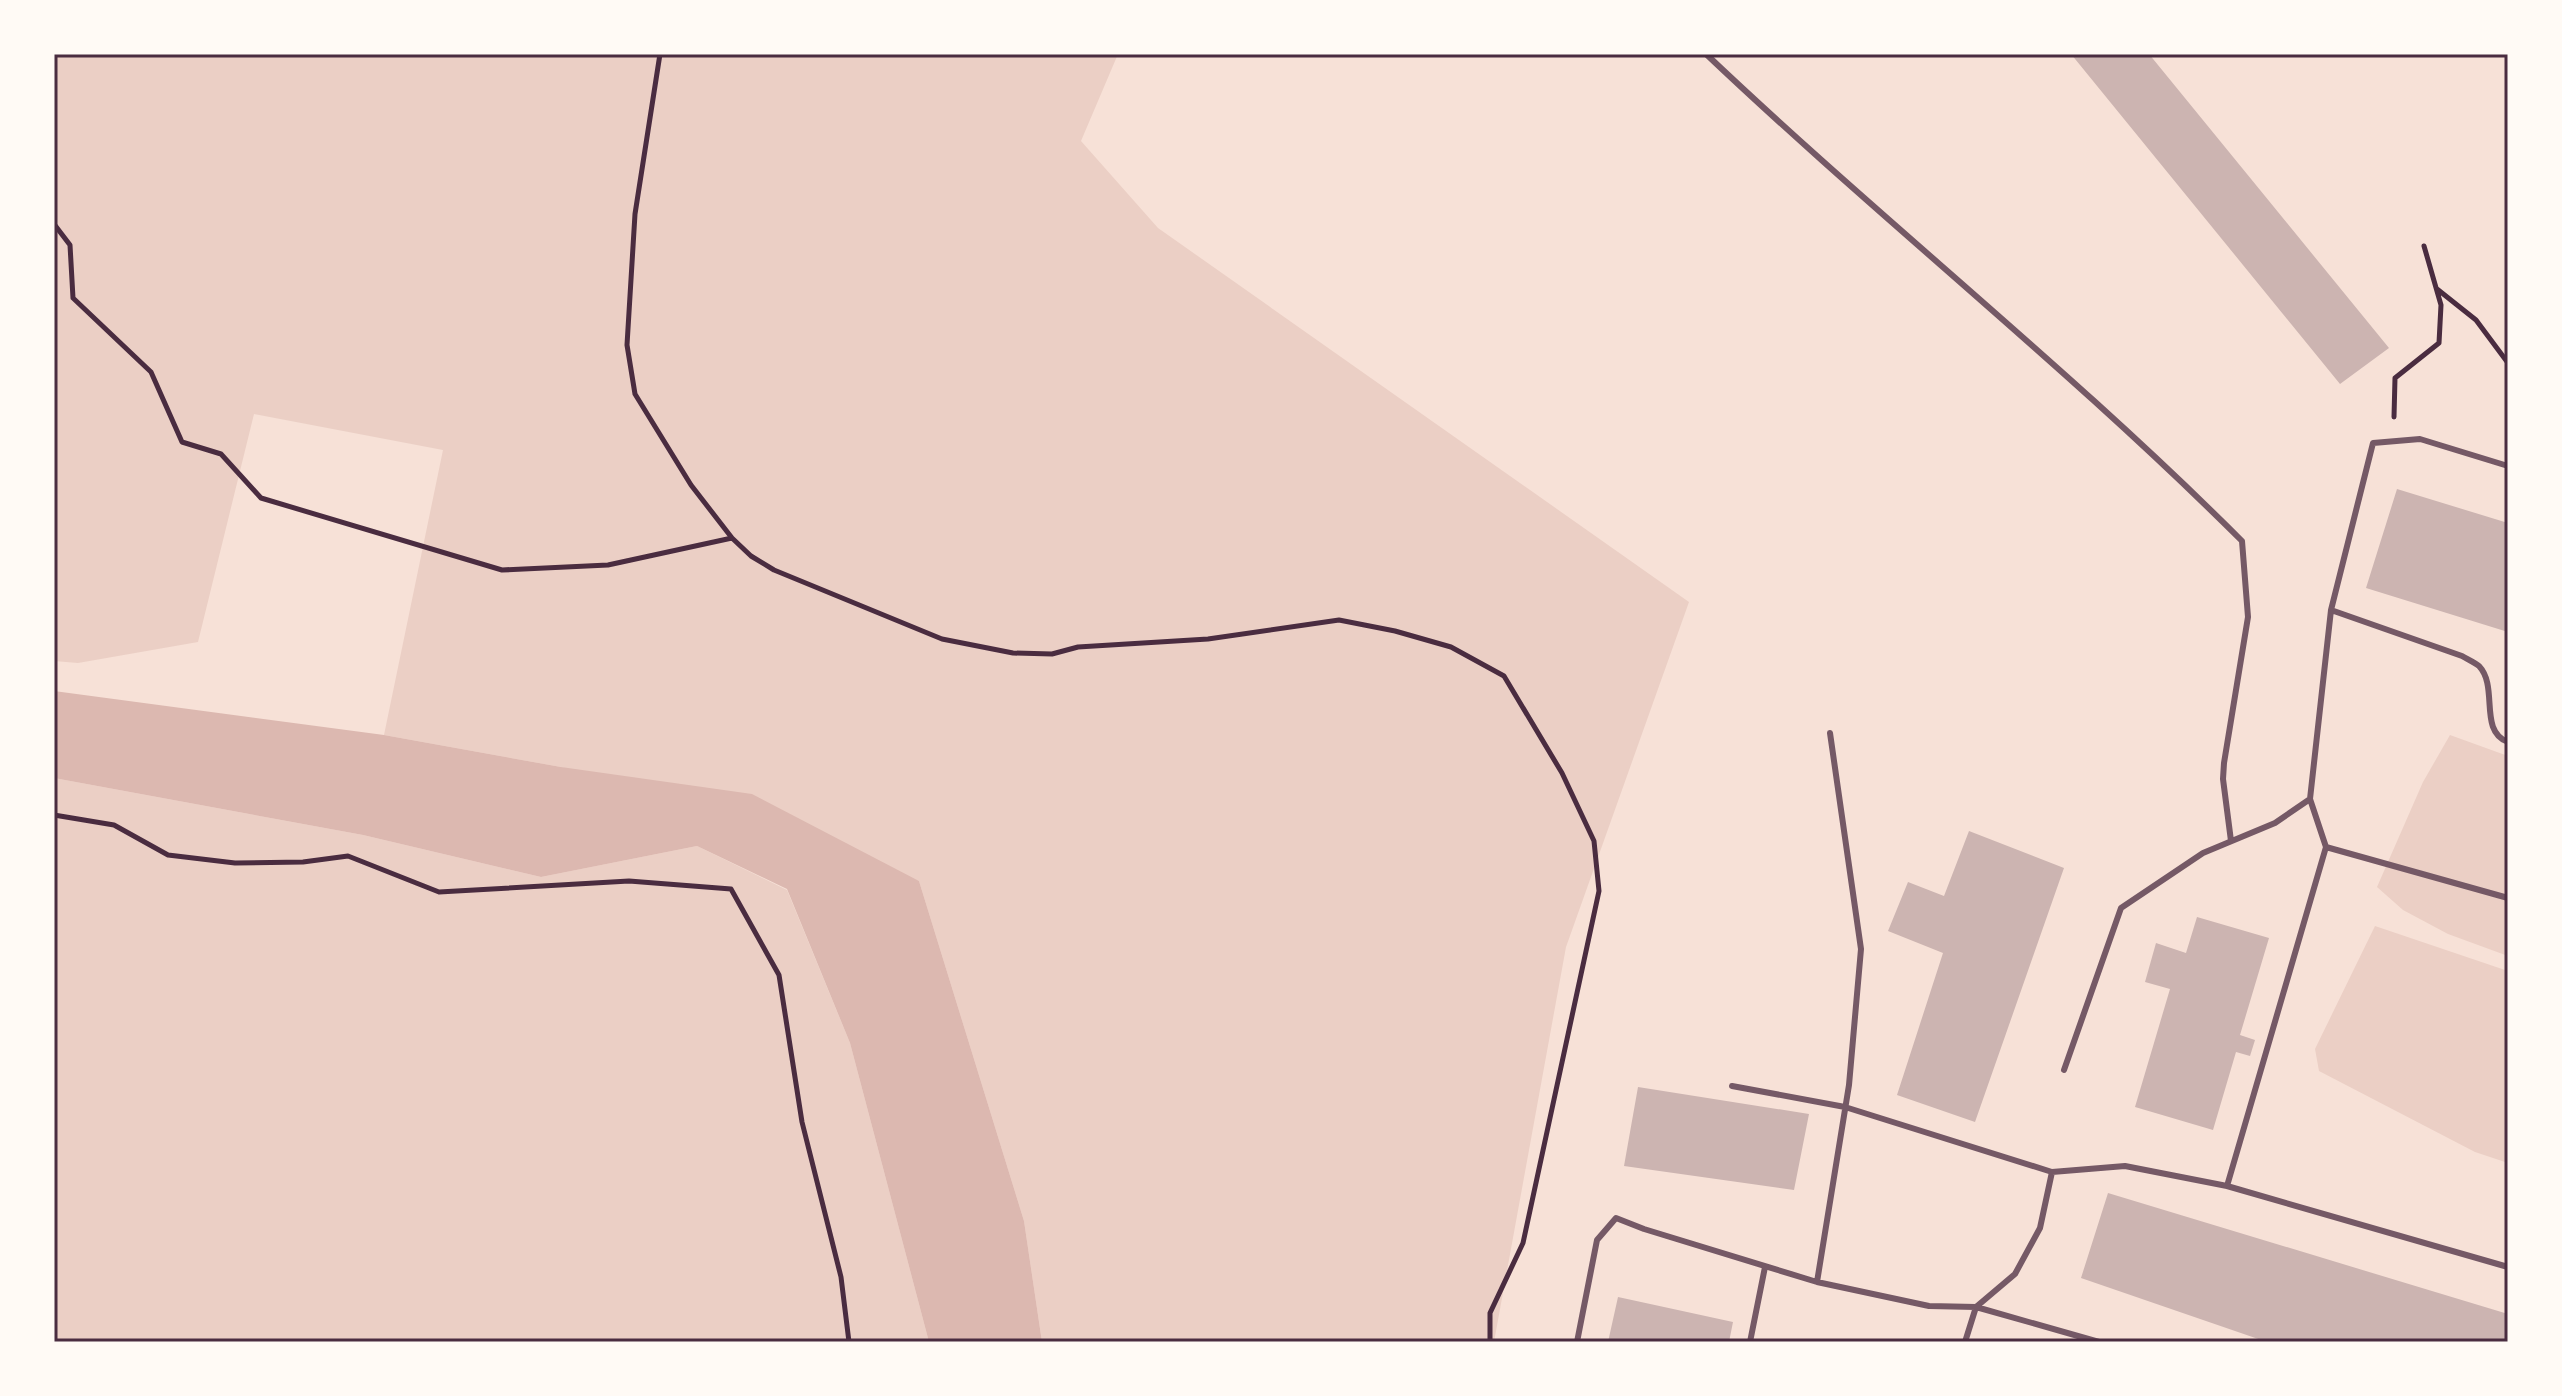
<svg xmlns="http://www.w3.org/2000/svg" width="2562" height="1396" font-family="Commissioner,sans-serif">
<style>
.green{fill:#ebcfc5}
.water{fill:#dcb8b0}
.building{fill:#ccb4b1}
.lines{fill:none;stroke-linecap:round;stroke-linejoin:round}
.path{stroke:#4a2c40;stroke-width:5}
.service{stroke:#755966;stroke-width:6}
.neatline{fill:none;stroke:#4a2c40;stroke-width:3}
</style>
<rect width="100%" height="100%" fill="#f7e1d7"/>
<path class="green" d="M54 54H1118L1081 141 1158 228 1689 602 1566 947 1494 1342H1042L1024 1221 919 881 561 767 384 735 443 450 254 414 198 642 78 663 54 661Z
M2450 735 2508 756V956L2448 934 2403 910 2377 887 2423 782Z
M54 778 363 835 541 877 697 846 787 890 850 1043 929 1342H54Z
M2375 926 2508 971V1163L2475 1152 2319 1071 2315 1049Z"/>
<path class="water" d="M54 691 384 735 561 767 752 794 919 881 1024 1221 1042 1342H929L850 1043 787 889 697 846 541 877 363 835 54 778Z"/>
<path class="building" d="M2071 54H2149L2389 348 2340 384Z
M2397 489 2508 523V632L2366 588Z
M1969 831 2064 868 1975 1122 1897 1095 1943 953 1888 931 1908 882 1944 896Z
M2197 917 2269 938 2240 1035 2255 1040 2250 1056 2236 1052 2213 1130 2135 1107 2170 989 2145 982 2156 943 2186 953Z
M1638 1087 1809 1114 1794 1190 1624 1166Z
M2108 1193 2508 1314V1342H2267L2081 1278Z
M1618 1297 1733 1322 1729 1342H1608Z"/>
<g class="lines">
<path class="path" d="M660 54 635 214 627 345 635 394 691 485 732 538 751 556 774 570 942 639 1013 653 1052 654 1078 647 1208 639 1339 620 1395 631 1451 647 1504 676 1562 773 1594 841 1599 891 1523 1243 1490 1313V1342
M54 224 70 245 73 298 151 372 182 442 221 454 261 498 502 570 608 565 732 538
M2437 289 2476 320 2508 363
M2394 417 2395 378 2439 343 2441 305 2424 246
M54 815 114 825 168 855 235 863 303 862 348 856 439 892 629 881 731 889 779 975 802 1122 841 1277 849 1342"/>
<path class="service" d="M1706 54C1881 220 2071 370 2242 541L2248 617 2224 763 2223 779 2231 841
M2331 610 2462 656C2467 659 2474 662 2479 666 2499 687 2478 731 2508 742
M2326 847 2508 898
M2064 1070 2121 908 2203 853 2275 823 2310 799
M1732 1086 1845 1107 2052 1172
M2227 1186 2326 847 2310 799 2331 610 2373 443 2420 439 2508 466
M1817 1282 1849 1085 1861 949 1830 733
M1577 1342 1597 1240 1616 1218 1644 1229 1817 1282 1929 1306 1976 1307 2099 1342
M1750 1342 1765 1267
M1965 1342 1976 1307 2015 1274 2040 1228 2052 1172 2125 1166 2227 1186 2508 1267"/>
</g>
<rect width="2562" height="1396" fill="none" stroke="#fffaf5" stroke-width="112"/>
<rect x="56" y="56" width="2450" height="1284" class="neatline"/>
</svg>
